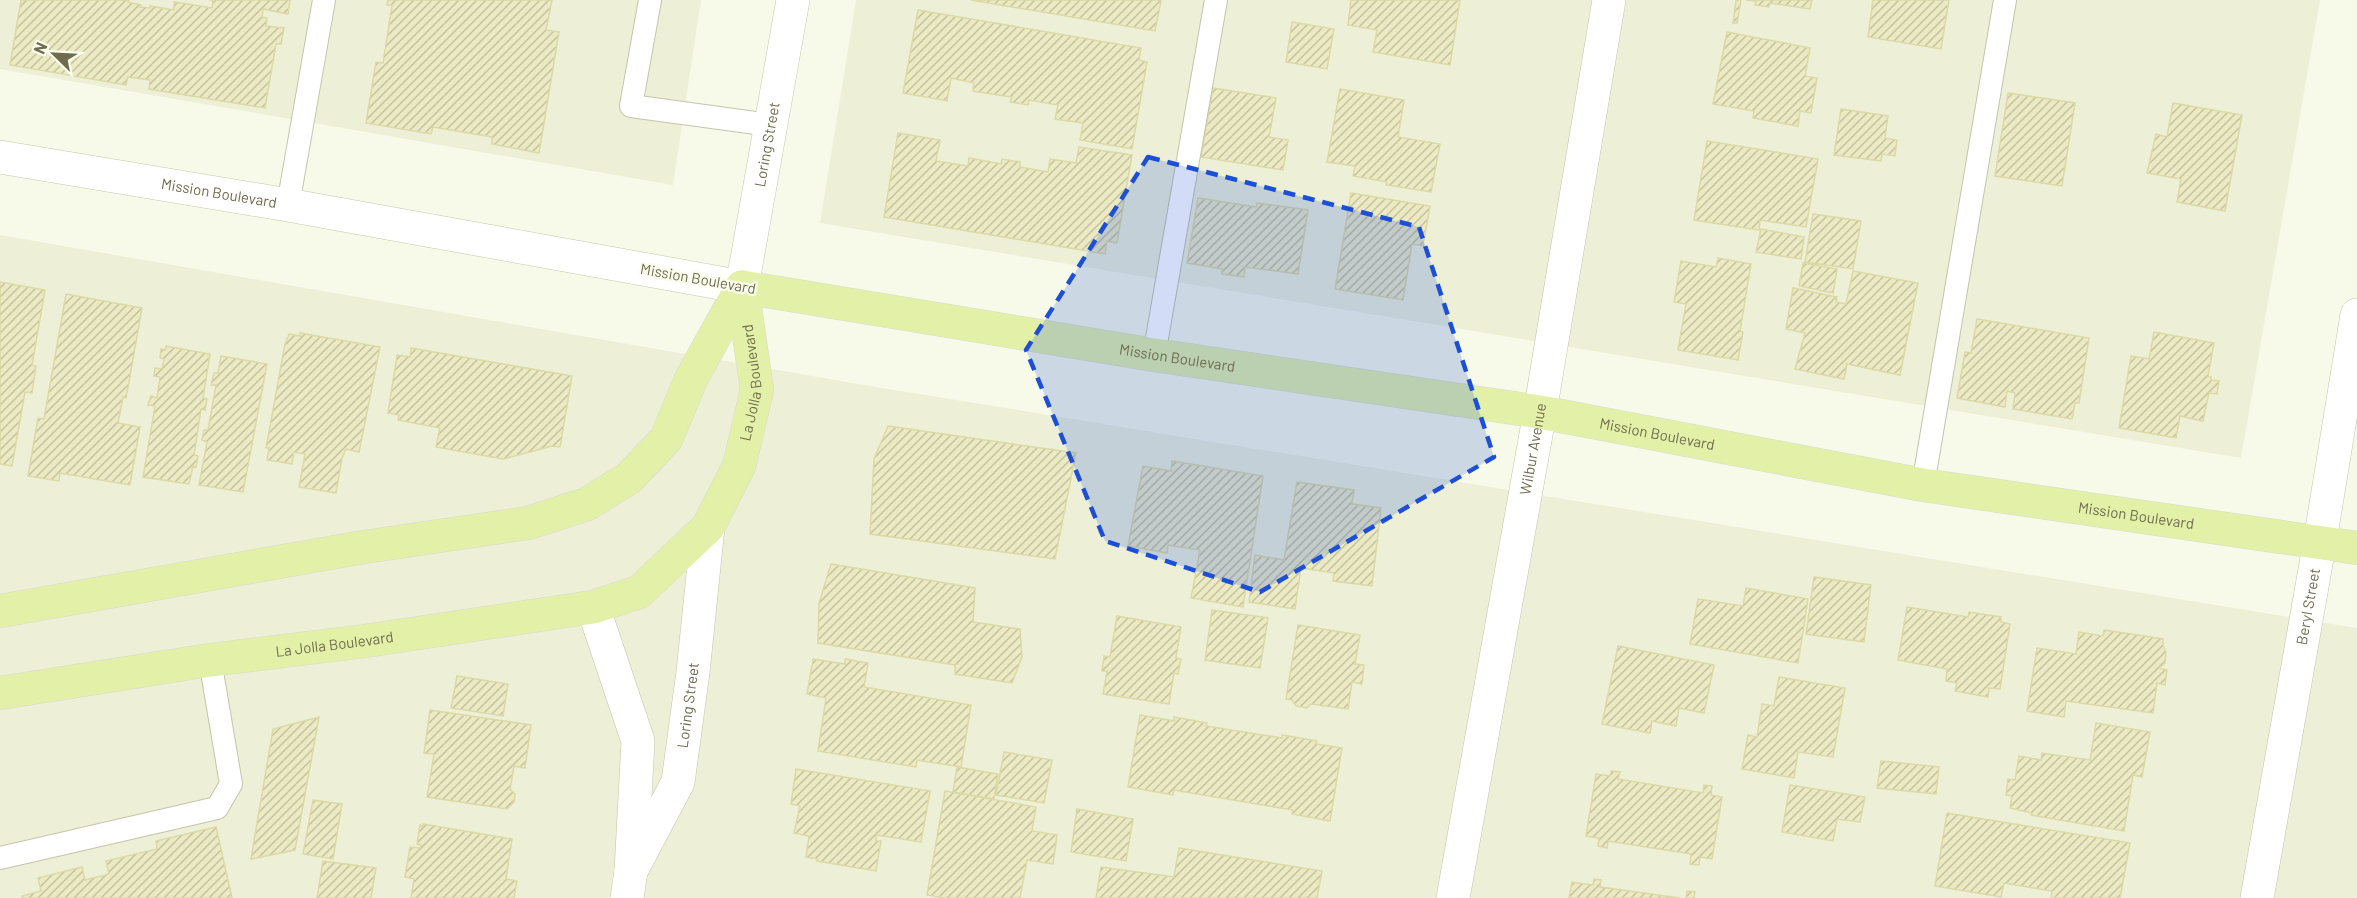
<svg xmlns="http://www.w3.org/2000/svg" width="2357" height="898" font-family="Barlow,sans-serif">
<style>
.residential{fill:#edf0d7}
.building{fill:url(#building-hatch);stroke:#dcd9a5;stroke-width:1.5}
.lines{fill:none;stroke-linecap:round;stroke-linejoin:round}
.lane-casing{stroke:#c4c4aa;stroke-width:24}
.street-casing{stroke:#c4c4aa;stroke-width:34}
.secondary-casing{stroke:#c7c7a9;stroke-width:34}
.primary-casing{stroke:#dad9d1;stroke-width:34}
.lane{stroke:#fff;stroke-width:22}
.street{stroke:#fff;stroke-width:33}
.secondary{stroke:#fff;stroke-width:33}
.primary{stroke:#e3f0a8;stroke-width:33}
.marked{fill:#1d4ed8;fill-opacity:0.2;stroke:#1d4ed8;stroke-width:4.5;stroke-dasharray:12 8;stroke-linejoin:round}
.labels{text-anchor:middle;stroke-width:4.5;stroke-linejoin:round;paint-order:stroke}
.street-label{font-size:15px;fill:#706d4f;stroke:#fafded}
</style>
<defs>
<pattern id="building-hatch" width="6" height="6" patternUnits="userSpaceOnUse" patternTransform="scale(1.5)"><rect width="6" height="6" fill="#eceac3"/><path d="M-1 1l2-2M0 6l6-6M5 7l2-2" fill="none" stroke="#c4c2a1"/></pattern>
</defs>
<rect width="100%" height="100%" fill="#f7fae8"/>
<path class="residential" d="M0 0H701L673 185 0 69Z
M856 0H2320L2241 458 820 223Z
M0 235 870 386 2357 628V898H0Z"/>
<path class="building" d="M21 0H129L128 2 141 5 140 7 150 8V6L174 10V2L212 8 213 0H209H290L288 14 263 9 262 17 267 18 266 26 284 28 281 44H276L265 108 149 89 150 80 128 77 126 85 10 65Z
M388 0H552L546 30 559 32 539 153 492 144V137L433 127 431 134 366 123 376 62 383 63 392 5H387Z
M971 0H1158L1161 1 1155 31Z
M1351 0H1460L1450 65 1373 52 1377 30 1348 25Z
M1736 0H1741L1737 23H1733Z
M1746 0H1812L1810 9 1770 3 1769 7 1755 5 1756 1Z
M1873 0H1949L1941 49 1868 37Z
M918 10 1141 48 1139 60 1147 62 1132 149 1080 140 1083 123 1055 119 1058 105 1029 100 1028 105 1010 102 1012 97 973 91 974 83 951 78 947 101 903 93Z
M1292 22 1334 29 1327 69 1286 62Z
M1727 32 1810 48 1805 76 1817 78 1811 113 1800 111 1798 126 1753 118 1754 111 1713 104Z
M1213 88 1276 98 1269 137 1288 140 1283 170 1201 157Z
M1340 89 1404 100 1398 137 1440 144 1431 192 1386 185 1387 182 1353 176 1355 166 1327 162Z
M2008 93 2075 103 2062 186 1995 176Z
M2173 103 2242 115 2225 211 2177 202 2181 179 2147 173 2156 134 2167 137Z
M1841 109 1888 116 1885 138 1897 140 1895 156 1882 154 1881 161 1834 155Z
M898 133 940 140 936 161 968 166 969 158 1001 164 1002 159 1020 162V167L1048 172 1050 159 1076 163 1079 147 1132 155 1117 243 1107 241 1105 254 884 217Z
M1707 141 1818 159 1806 227 1760 220 1759 230 1694 220Z
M1351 193 1430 206 1423 246 1412 244 1403 300 1335 289Z
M1198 198 1256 207 1257 203 1308 210 1298 274 1245 267 1244 277 1222 274V269L1187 263Z
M1813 214 1861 221 1853 269 1805 262Z
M1761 229 1804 237 1801 259 1756 252Z
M1718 258 1751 264 1740 331 1743 332 1738 360 1678 350 1686 304 1674 302 1681 261 1716 267Z
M1803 263 1837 269 1833 293 1799 286Z
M1853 271 1918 283 1900 375 1847 364 1844 379 1795 369 1805 333 1786 329 1793 288 1837 297 1836 302 1846 304Z
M0 282 45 290 32 365 36 366 32 393 25 392 12 466 0 464Z
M66 294 142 308 126 398 123 397 118 423 140 427 130 485 60 473 59 481 28 476 38 418 44 419Z
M1977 319 2089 338 2079 403H2075L2072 419 2013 409 2015 393 2007 391 2005 407 1957 398 1965 352 1971 353Z
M2154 332 2214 343 2208 376 2211 377V380L2219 381 2217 394 2209 393 2203 421 2180 416 2176 438 2119 428 2131 356 2149 359Z
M300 333 380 347 359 452 346 449 342 458 336 493 299 487 305 454 294 452 292 464 267 460 269 448H266L285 344 289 334 300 336Z
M166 346 210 354 203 398 207 399 205 410 201 409 194 455 198 456 196 467 193 466 189 484 143 477 155 406 148 405 151 396 157 398 160 377 154 376 155 368 162 369 164 359 160 358 161 349 165 350Z
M411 348 572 376 560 447 552 446 503 459 436 447 440 428 398 420 399 415 388 413 397 355 410 357Z
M221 356 267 364 243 492 199 485 207 442 202 440 204 430H208L216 385H211L214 373H218Z
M888 426 1076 453 1055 559 870 534 874 459Z
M1172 461 1263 476 1243 607 1191 598 1200 550 1168 545 1167 553 1128 546 1143 466 1171 471Z
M1297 482 1354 490 1352 504 1381 508 1372 586 1333 581 1334 573 1301 568 1295 609 1249 602 1255 555 1284 560Z
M831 564 975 588 973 622 1020 629 1022 657 1012 683 955 674V665L818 643 819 603Z
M1814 577 1871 585 1864 642 1806 634Z
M1746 588 1808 599 1798 663 1690 644 1698 599 1743 606Z
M1907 607 1968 617 1969 612 2001 617V622L2010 624 2000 689 1989 688 1988 697 1955 691 1957 683 1946 681 1947 669 1898 660Z
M1212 610 1268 618 1260 668 1205 660Z
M1117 616 1181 627 1176 658 1181 659 1178 674 1174 673 1169 704 1103 694 1107 671H1102L1104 656 1110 657Z
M1298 625 1360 635 1355 664 1364 665 1362 684 1352 682 1348 709 1311 704 1307 708 1296 706 1292 700 1286 699Z
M2104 630 2163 639V646L2166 652 2165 663 2159 668 2167 670 2165 685 2157 683 2153 713 2066 701 2064 717 2027 711 2037 648 2076 654 2079 632 2103 636Z
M1618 646 1714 665 1704 713 1679 708 1676 726 1652 721 1650 733 1602 724Z
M813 659 845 664V659L868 663 864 687 971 705 961 767 917 760 916 767 818 751 826 698 807 694Z
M457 676 508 684 503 716 451 708Z
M1779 677 1845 688 1833 757 1798 752 1794 778 1742 769 1748 735 1757 737 1762 704 1774 706Z
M430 710 531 725 525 768 514 766 510 789 515 794 514 802 507 809 427 797 434 754 424 753Z
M1140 715 1174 721V717L1207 723 1206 726 1282 738V735L1317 741 1316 744 1342 748 1330 821 1292 814 1293 810 1174 790 1173 795 1128 787Z
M319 717 295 850 251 859 273 729Z
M2096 723 2150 732 2142 777 2133 775 2124 831 2031 815 2032 813 2010 808 2012 796 2006 795 2008 779 2015 780 2019 756 2041 760 2042 753 2090 760Z
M1004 752 1052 760 1044 803 996 795Z
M1881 761 1939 767 1936 794 1877 788Z
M957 767 998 774 994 799 953 792Z
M796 769 930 791 921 842 876 835V841H881L876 871 817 861V859L806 857 809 836 794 833 800 806 791 804Z
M1611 771 1620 772 1618 779 1703 793 1704 785 1712 786 1711 795 1722 797 1712 859 1700 857 1699 865 1690 864 1691 854 1608 841 1607 848 1598 846 1599 838 1586 836 1596 774 1610 776Z
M1790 785 1865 797 1860 822 1837 819 1833 841 1782 832Z
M945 791 1036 807 1032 831 1057 835 1053 864 1027 860 1020 898H945L927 895Z
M313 800 342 804 333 859 303 854Z
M1077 809 1133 819 1126 861 1071 852Z
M1947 813 2130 843 2120 898H2051L2052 891 2004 883 2001 897 1935 886Z
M423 824 512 839 506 879 517 881 514 898H411L414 879 405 877 410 847 420 848 421 845 417 844 420 825 423 826Z
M216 827 232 898H22V896L41 891 38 878 82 867 85 880 109 874 106 861 157 849 156 841Z
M1179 848 1322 871 1317 898H1096L1101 867 1174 877Z
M323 861 376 868 371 898H317Z
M1594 879 1601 880 1600 887 1680 898H1569L1572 882 1593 885Z
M1687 891 1695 892 1694 898H1686Z"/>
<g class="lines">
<defs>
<path id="lane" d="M650 0 631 106 771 125
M288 205 324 0
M1154 355 1216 0
M1923 485 2005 0
M0 858 217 808 231 784 210 660"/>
<g id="street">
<path d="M593 607 638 741 631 871 627 898"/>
<path id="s1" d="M631 871 678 782 693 672 708 527"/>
<path id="s2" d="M1453 898 1540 412 1609 0"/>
<path id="s3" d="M2257 898 2320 541 2357 315"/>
</g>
<g id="secondary">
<path id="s4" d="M0 157 288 205 742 287 793 0"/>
</g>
<g id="primary">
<path id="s5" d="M742 287 1154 355 1540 412 1923 485 2357 548"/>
<path d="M0 611 364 547 528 523 587 504 629 478 666 439 692 377 742 287"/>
<path id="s6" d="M0 693 210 660 365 641 593 607 639 592 708 527 739 466 757 390 742 287"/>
</g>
</defs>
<use href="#lane" class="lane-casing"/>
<use href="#street" class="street-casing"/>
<use href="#secondary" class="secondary-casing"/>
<use href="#primary" class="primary-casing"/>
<use href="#lane" class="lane"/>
<use href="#street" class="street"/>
<use href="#secondary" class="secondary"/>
<use href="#primary" class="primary"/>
</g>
<path class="marked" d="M1148 157 1419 227 1494 457 1260 592 1105 541 1026 350Z"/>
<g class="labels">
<g class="street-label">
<text dy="5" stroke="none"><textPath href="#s4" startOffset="898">Loring Street</textPath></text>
<text dy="5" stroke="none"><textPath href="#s4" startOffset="222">Mission Boulevard</textPath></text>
<text transform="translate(698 279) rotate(10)" y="5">Mission Boulevard</text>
<text dy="5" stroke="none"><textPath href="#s5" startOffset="441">Mission Boulevard</textPath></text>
<text dy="5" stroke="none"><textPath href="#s6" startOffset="896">La Jolla Boulevard</textPath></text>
<text dy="5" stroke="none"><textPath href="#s5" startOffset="927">Mission Boulevard</textPath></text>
<text dy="5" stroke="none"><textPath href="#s2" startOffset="456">Wilbur Avenue</textPath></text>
<text dy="5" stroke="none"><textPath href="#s5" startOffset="1413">Mission Boulevard</textPath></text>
<text dy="5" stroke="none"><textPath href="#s3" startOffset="296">Beryl Street</textPath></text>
<text dy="5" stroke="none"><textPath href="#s6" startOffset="338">La Jolla Boulevard</textPath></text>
<text dy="5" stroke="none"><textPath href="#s1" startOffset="178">Loring Street</textPath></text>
</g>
</g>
<g transform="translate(54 54) rotate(294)" stroke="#fafded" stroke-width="4.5" paint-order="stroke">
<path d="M0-4.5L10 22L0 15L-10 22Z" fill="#706d4f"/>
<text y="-9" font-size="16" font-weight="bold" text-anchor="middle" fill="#706d4f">N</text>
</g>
</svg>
